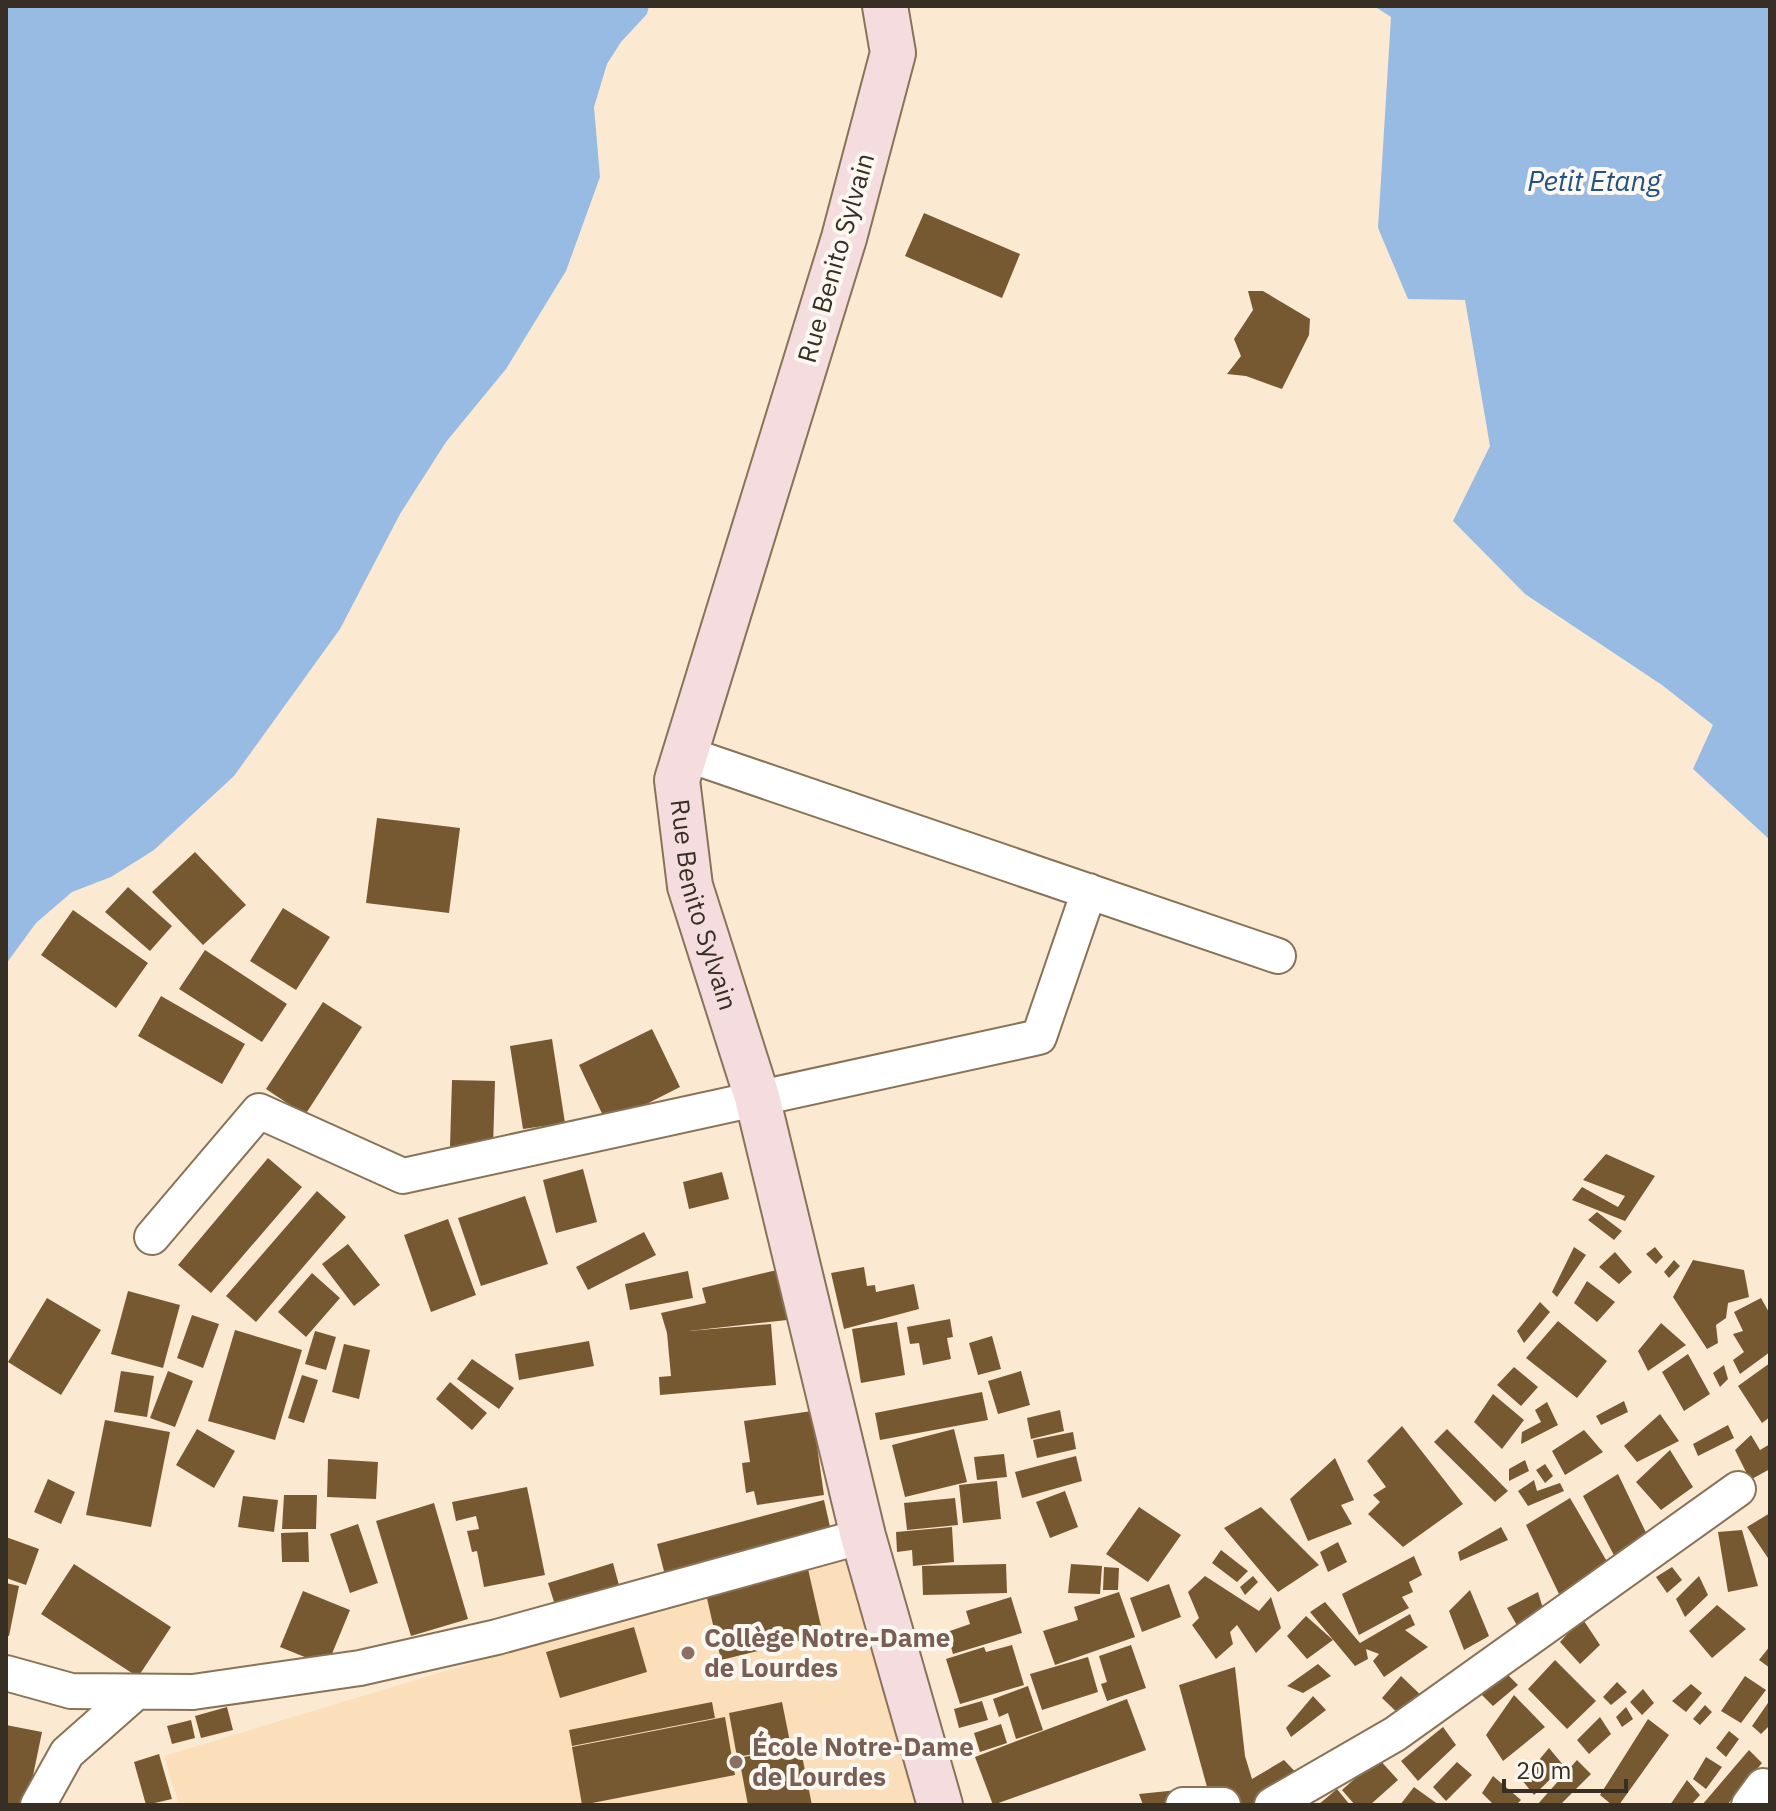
<svg xmlns="http://www.w3.org/2000/svg" width="1776" height="1811" font-family="'IBM Plex Sans',sans-serif">
<style>
.built{fill:#fbdfbb}
.water{fill:#98bbe3}
.building{fill:#775931}
.lines{fill:none;stroke-linecap:round;stroke-linejoin:round}
.street-casing{stroke:#887358;stroke-width:38}
.secondary-casing{stroke:#887358;stroke-width:48}
.street{stroke:#fff;stroke-width:34}
.secondary{stroke:#f5dcde;stroke-width:44}
.education-dot{fill:#8d6e63;stroke:#fdf8f2;stroke-width:3}
.labels{text-anchor:middle;stroke-width:8;stroke-linejoin:round;paint-order:stroke}
.street-label{font-size:26px;fill:#382f24;stroke:#fdf8f2}
.education-label{font-size:26px;font-weight:bold;fill:#785e54;stroke:#fdf8f2;text-anchor:start}
.water-label{font-size:28px;font-style:italic;fill:#225386;stroke:#fdf8f2}
</style>
<rect width="100%" height="100%" fill="#fce9d1"/>
<path class="built" d="M842 1551 921 1805H179L164 1756Z"/>
<path class="water" d="M6 6H649L647 14 621 42 607 64 594 107 600 177 566 271 506 369 446 442 400 514 340 629 234 776 154 850 111 877 72 892 36 923 6 964Z
M1374 6H1770V840L1693 769 1713 725 1662 685 1525 594 1453 521 1490 446 1465 300 1408 299 1378 228 1391 17Z"/>
<path class="building" d="M924 213 1020 254 1002 298 905 256Z
M1248 291H1263L1310 319 1309 335 1282 389 1246 376 1227 374 1241 356 1234 339 1253 310Z
M377 818 460 828 449 913 366 903Z
M195 852 246 905 203 945 152 892Z
M128 887 172 926 150 951 105 912Z
M283 908 330 937 296 990 250 961Z
M73 910 148 963 116 1008 41 955Z
M205 950 287 1004 262 1042 179 989Z
M161 996 245 1044 222 1084 138 1036Z
M323 1002 362 1027 305 1115 266 1089Z
M652 1029 680 1087 607 1124 579 1065Z
M552 1039 565 1123 523 1129 510 1046Z
M452 1080 495 1081 493 1147 450 1146Z
M1606 1154 1655 1176 1625 1221 1572 1200 1582 1187 1618 1207 1625 1196 1583 1180Z
M268 1158 302 1187 211 1293 178 1265Z
M583 1169 597 1222 556 1233 543 1180Z
M722 1172 729 1199 689 1209 683 1182Z
M317 1191 346 1217 256 1322 226 1296Z
M525 1196 548 1264 481 1286 458 1218Z
M1597 1212 1622 1231 1614 1240 1588 1220Z
M448 1219 476 1295 431 1312 404 1235Z
M644 1232 656 1255 588 1290 576 1267Z
M348 1244 380 1285 354 1306 322 1264Z
M1574 1247 1586 1255 1557 1297 1552 1292Z
M1655 1247 1663 1257 1656 1264 1646 1254Z
M1615 1252 1632 1272 1619 1284 1599 1267Z
M1674 1260 1680 1266 1669 1278 1664 1272Z
M1693 1260 1744 1270 1749 1297 1728 1303 1726 1318 1716 1325 1718 1343 1707 1349 1673 1297Z
M864 1267 867 1286 875 1285 876 1292 914 1284 919 1309 844 1329 831 1273Z
M777 1270 787 1320 689 1331 771 1324 776 1385 660 1395 659 1377 671 1376 667 1333 661 1313 706 1303 702 1288Z
M688 1271 693 1298 630 1310 625 1284Z
M312 1273 340 1298 306 1337 278 1312Z
M1587 1281 1615 1302 1597 1322 1574 1303Z
M128 1291 180 1305 163 1368 111 1354Z
M47 1298 101 1330 61 1395 8 1362Z
M1761 1298 1770 1314V1352L1740 1374 1733 1360 1744 1352 1733 1334 1743 1331 1734 1312Z
M1540 1302 1550 1312 1524 1343 1517 1331Z
M192 1315 219 1324 203 1368 177 1358Z
M950 1319 953 1337 947 1338 951 1359 923 1365 919 1343 910 1344 907 1327Z
M1558 1321 1607 1361 1577 1398 1526 1358Z
M897 1322 905 1375 861 1383 852 1329Z
M1661 1323 1686 1345 1648 1371 1638 1351Z
M235 1330 302 1350 275 1440 208 1421Z
M315 1331 336 1337 326 1370 305 1364Z
M992 1336 1001 1369 978 1375 969 1343Z
M589 1341 594 1366 519 1380 515 1354Z
M344 1344 370 1350 359 1399 332 1392Z
M1688 1354 1710 1394 1684 1411 1662 1372Z
M472 1359 514 1388 499 1409 457 1379Z
M1770 1363V1417L1762 1423 1738 1386Z
M1724 1365 1728 1379 1720 1387 1713 1373Z
M1514 1367 1538 1387 1521 1406 1497 1385Z
M121 1371 154 1376 147 1417 114 1412Z
M168 1371 193 1381 175 1427 150 1418Z
M1021 1371 1030 1405 998 1414 988 1381Z
M302 1375 318 1380 304 1423 288 1418Z
M450 1382 487 1413 472 1430 436 1399Z
M982 1392 988 1420 880 1440 875 1413Z
M1493 1394 1524 1420 1502 1449 1474 1422Z
M1624 1401 1628 1412 1601 1425 1596 1416Z
M1547 1402 1558 1425 1521 1444 1522 1432 1541 1422 1535 1410Z
M1060 1410 1064 1431 1031 1439 1027 1418Z
M812 1411 824 1495 757 1505 754 1491 746 1493 742 1463 750 1462 744 1421Z
M1660 1414 1679 1441 1637 1462 1624 1446Z
M105 1420 170 1432 151 1527 86 1515Z
M1728 1425 1734 1438 1698 1456 1693 1444Z
M1402 1426 1463 1504 1403 1547 1368 1514 1380 1502 1373 1495 1386 1487 1367 1461Z
M197 1429 235 1451 214 1488 176 1465Z
M954 1429 967 1482 905 1497 892 1445Z
M1447 1429 1508 1491 1495 1502 1434 1442Z
M1584 1430 1603 1452 1565 1475 1552 1451Z
M1073 1432 1076 1449 1037 1458 1033 1440Z
M1751 1435 1760 1450 1770 1444V1469L1750 1480 1735 1450Z
M1670 1450 1693 1487 1661 1510 1636 1482Z
M1004 1454 1007 1477 977 1480 974 1457Z
M1076 1456 1082 1481 1022 1498 1015 1472Z
M1335 1458 1354 1500 1341 1505 1352 1524 1308 1541 1290 1499Z
M328 1459 378 1462 376 1499 327 1497Z
M1525 1460 1529 1471 1509 1481V1469Z
M1545 1464 1553 1476 1545 1483 1536 1470Z
M1618 1474 1650 1541 1617 1561 1583 1496Z
M48 1479 75 1492 61 1524 34 1512Z
M1534 1480 1537 1491 1560 1483 1564 1491 1528 1506 1518 1491Z
M997 1481 1001 1519 963 1523 959 1485Z
M527 1487 545 1575 484 1587 477 1551 472 1552 467 1531 479 1529 476 1516 456 1521 452 1502Z
M1065 1491 1078 1527 1050 1538 1036 1502Z
M284 1495H317L316 1529H282Z
M243 1496 278 1500 274 1532 238 1527Z
M955 1498 958 1525 907 1530 904 1503Z
M1570 1498 1609 1565 1559 1594 1526 1525Z
M824 1500 831 1531 665 1575 657 1544Z
M434 1503 468 1619 411 1636 376 1521Z
M1139 1507 1181 1535 1148 1582 1106 1554Z
M1261 1507 1319 1565 1278 1592 1224 1528Z
M1770 1513V1561L1747 1527Z
M358 1524 378 1583 350 1593 330 1534Z
M952 1527 954 1562 913 1566 912 1550 897 1552 896 1532Z
M1501 1527 1508 1540 1460 1561 1458 1552Z
M1742 1530 1758 1586 1728 1592 1718 1532Z
M308 1532 309 1562H282L281 1533Z
M6 1537 39 1549 26 1585 6 1578Z
M1338 1542 1347 1562 1328 1572 1320 1552Z
M1221 1550 1248 1571 1237 1582 1212 1563Z
M1414 1556 1422 1575 1409 1582 1413 1592 1402 1597 1409 1608 1359 1635 1342 1594Z
M613 1563 620 1589 556 1608 548 1583Z
M74 1564 171 1627 138 1677 41 1614Z
M1006 1564 1007 1593 923 1595 922 1566Z
M1071 1564 1102 1566 1100 1594 1068 1593Z
M1104 1567 1119 1568 1118 1590H1103Z
M1672 1567 1682 1580 1667 1593 1656 1577Z
M808 1569 823 1635 721 1660 706 1594Z
M1205 1576 1259 1611 1271 1597 1281 1628 1256 1653 1237 1625 1230 1632 1233 1644 1216 1659 1192 1625 1199 1618 1188 1592Z
M1253 1576 1258 1582 1245 1595 1240 1587Z
M1699 1576 1708 1595 1685 1617 1676 1599Z
M6 1583 19 1586 9 1636H6Z
M1169 1584 1181 1617 1142 1632 1130 1598Z
M1470 1590 1489 1636 1464 1650 1449 1611Z
M303 1591 350 1610 327 1666 280 1647Z
M1119 1592 1135 1637 1055 1665 1043 1631 1078 1620 1074 1607Z
M1538 1592 1544 1612 1518 1627 1507 1608Z
M1011 1597 1022 1633 953 1654 947 1632 970 1624 966 1611Z
M1325 1602 1360 1643 1410 1614 1415 1625 1405 1630 1428 1647 1384 1677 1373 1661 1379 1654 1366 1649 1368 1659 1355 1666 1310 1612Z
M1717 1605 1746 1629 1712 1658 1689 1631Z
M1306 1616 1333 1640 1307 1659 1287 1636Z
M1582 1618 1600 1645 1580 1664 1560 1642Z
M634 1627 647 1672 560 1698 546 1652Z
M1012 1645 1024 1685 960 1704 946 1659 984 1647 986 1652Z
M1131 1645 1146 1688 1107 1701 1101 1684 1107 1682 1099 1656Z
M1770 1646V1668L1759 1660Z
M1088 1657 1098 1692 1042 1710 1030 1674Z
M1555 1660 1596 1701 1567 1729 1528 1689Z
M1318 1664 1331 1676 1303 1693 1287 1686Z
M1235 1667 1245 1756 1252 1779 1284 1760 1306 1783 1303 1770 1340 1745 1347 1765 1289 1805H1143L1139 1794 1207 1787 1179 1685Z
M1501 1668 1518 1685 1493 1706 1479 1692Z
M1401 1676 1426 1700 1403 1718 1382 1698Z
M1745 1676 1766 1690 1741 1723 1721 1711Z
M1617 1682 1627 1692 1611 1705 1603 1697Z
M1691 1684 1702 1693 1686 1712 1672 1701Z
M1028 1686 1043 1730 1016 1739 1008 1713 999 1717 993 1699Z
M1643 1689 1654 1703 1642 1715 1630 1702Z
M1514 1695 1545 1727 1503 1761 1486 1735Z
M1313 1696 1326 1710 1291 1737 1286 1728Z
M1127 1699 1146 1750 993 1805 975 1757Z
M1770 1700V1725L1761 1734 1752 1726Z
M982 1701 988 1720 959 1728 954 1709Z
M712 1702 715 1718 572 1746 569 1730Z
M782 1702 791 1747 737 1757 729 1713Z
M1705 1705 1712 1712 1700 1725 1693 1719Z
M227 1707 233 1730 201 1738 195 1716Z
M1626 1707 1633 1719 1622 1727 1616 1717Z
M725 1717 735 1775 582 1805 572 1747Z
M1600 1717 1611 1734 1589 1754 1577 1740Z
M1648 1719 1669 1735 1619 1805H1612L1600 1795Z
M191 1720 195 1738 172 1744 167 1726Z
M1001 1724 1007 1743 980 1752 974 1733Z
M6 1725 42 1732 27 1805H6Z
M1443 1727 1456 1745 1418 1781 1401 1761Z
M1729 1731 1739 1739 1726 1757 1716 1748Z
M800 1746 812 1805H748L739 1758Z
M1549 1748 1564 1766 1534 1795 1522 1780Z
M1749 1750 1762 1763 1727 1805H1702Z
M159 1754 172 1799 146 1805 134 1762Z
M1706 1757 1722 1767 1706 1789 1693 1779Z
M1378 1758 1398 1780 1370 1805H1355L1342 1790Z
M1577 1760 1591 1774 1560 1805H1537Z
M1457 1762 1472 1775 1446 1801 1433 1787Z
M1493 1776 1521 1800 1516 1805H1494L1482 1793Z
M1687 1780 1700 1795 1691 1805H1670Z
M1414 1787 1439 1805H1400Z
M1337 1789 1350 1805H1318Z"/>
<g class="lines">
<defs>
<path id="street" d="M686 754 1278 956
M152 1237 259 1111 403 1176 1039 1037 1089 891
M6 1673 71 1691 193 1692 360 1668 497 1637 863 1536
M38 1805 67 1753 136 1692
M1183 1805H1223
M1272 1805 1395 1734 1738 1489
M1749 1805 1763 1786"/>
<g id="secondary">
<path id="s1" d="M885 6 893 53 844 238 677 780 690 886 757 1097 863 1536 940 1805"/>
</g>
</defs>
<use href="#street" class="street-casing"/>
<use href="#secondary" class="secondary-casing"/>
<use href="#street" class="street"/>
<use href="#secondary" class="secondary"/>
</g>
<g class="education-dot">
<circle cx="688" cy="1653" r="8"/>
<circle cx="736" cy="1762" r="8"/>
</g>
<g class="labels">
<g class="street-label">
<text transform="translate(836 258) rotate(-74)" y="9">Rue Benito Sylvain</text>
<text dy="9" stroke="none"><textPath href="#s1" startOffset="934">Rue Benito Sylvain</textPath></text>
</g>
<g class="education-label">
<text x="704" y="1647">Collège Notre-Dame<tspan x="704" dy="30">de Lourdes</tspan></text>
<text x="752" y="1756">École Notre-Dame<tspan x="752" dy="30">de Lourdes</tspan></text>
</g>
<g class="water-label">
<text x="1594" y="191">Petit Etang</text>
</g>
</g>
<rect width="1776" height="1811" fill="none" stroke="#382f24" stroke-width="16"/>
<path d="M1504 1779v12h122v-12" fill="none" stroke="#382f24" stroke-width="4"/>
<text x="1516" y="1779" font-size="24" fill="#382f24" stroke="#fdf8f2" stroke-width="6" paint-order="stroke">20 m</text>
</svg>
